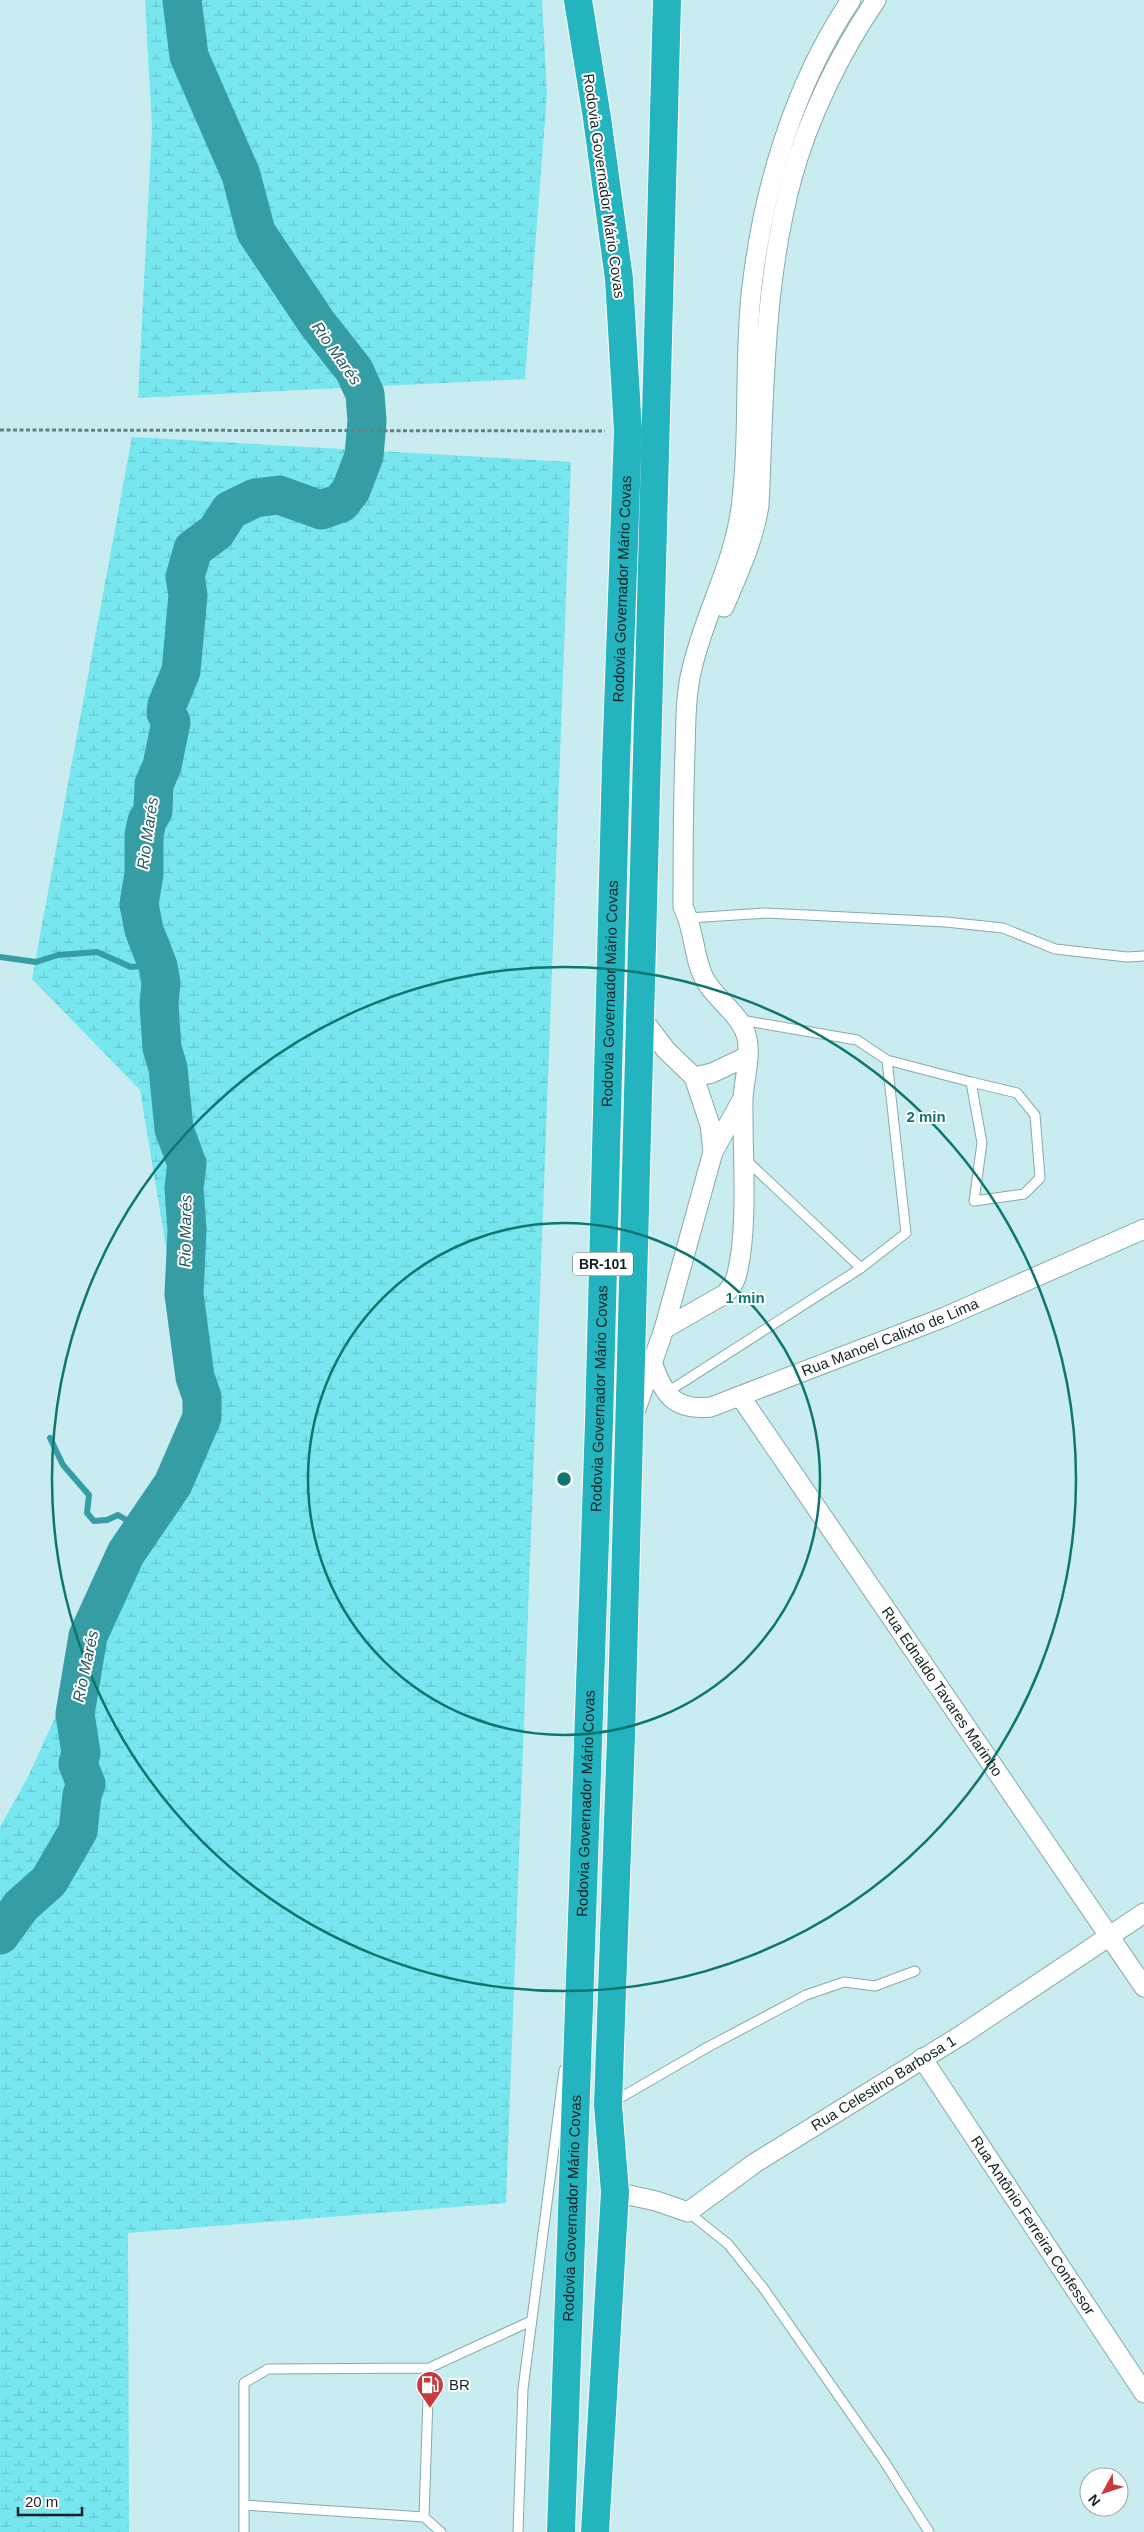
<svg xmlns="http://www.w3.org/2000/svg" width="1144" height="2532" font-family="Arial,sans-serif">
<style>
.wetland{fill:url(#wetland-marsh)}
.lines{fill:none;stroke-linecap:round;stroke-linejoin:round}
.stream{stroke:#379da5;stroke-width:6}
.river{stroke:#379da5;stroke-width:39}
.lane-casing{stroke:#87a9ac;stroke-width:11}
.street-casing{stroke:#87a9ac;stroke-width:21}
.highway-casing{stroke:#fff;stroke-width:30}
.path{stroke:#677f81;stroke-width:3;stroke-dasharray:4 2.5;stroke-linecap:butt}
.lane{stroke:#fff;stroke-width:9}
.street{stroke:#fff;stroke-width:19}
.highway{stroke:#23b4bf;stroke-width:28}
.ring{fill:none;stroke:#0f766e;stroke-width:2.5}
.labels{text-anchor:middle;stroke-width:4;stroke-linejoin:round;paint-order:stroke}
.shield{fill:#fff;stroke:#5b6465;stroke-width:1}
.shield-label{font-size:14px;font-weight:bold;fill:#152223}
.street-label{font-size:15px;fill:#152223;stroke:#fff}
.poi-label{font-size:15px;fill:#152223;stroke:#fff;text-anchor:start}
.water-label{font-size:16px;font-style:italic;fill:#225a5e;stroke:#fff}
.centre{fill:#0f766e;stroke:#fff;stroke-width:2.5}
.ring-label{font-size:15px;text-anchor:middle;font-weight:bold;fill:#0f766e;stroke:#fff;stroke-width:4;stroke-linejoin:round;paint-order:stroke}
</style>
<defs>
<pattern id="wetland-marsh" width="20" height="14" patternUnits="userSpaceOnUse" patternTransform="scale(1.25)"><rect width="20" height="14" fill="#78e6ef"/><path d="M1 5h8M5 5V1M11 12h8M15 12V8" fill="none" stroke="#67c5cd"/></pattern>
</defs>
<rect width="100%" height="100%" fill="#c8ecef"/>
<path class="wetland" d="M145 0H542L547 94 525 379 138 398 152 128Z
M132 437 571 462 506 2203 128 2233 129 2532H0V1827L29 1775 193 1411 140 1090 32 979Z"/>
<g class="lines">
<path class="stream" d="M0 957 36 962 58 955 97 952 131 967 142 966 154 957
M50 1438 63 1465 89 1495 87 1513 94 1521 107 1520 118 1515 142 1529"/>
<path class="river" d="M0 1935 21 1906 49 1881 78 1831 82 1795 86 1784 78 1764 81 1753 75 1714 88 1636 126 1553 173 1484 202 1417V1397L195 1377 184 1294 187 1230 184 1188 187 1164 174 1129 168 1068 162 1048 159 1004 161 983 158 966 144 930 139 904 144 874V835L147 821 153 811 154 784 162 766 171 722 166 713 167 705 181 671 188 595 185 577 193 549 216 532 230 510 255 498 279 495 321 510 341 503 351 490 364 456 367 421 365 394 354 370 317 323 256 232 241 175 189 56 182 0"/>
<defs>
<path id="lane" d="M689 918 766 913 946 922 1003 928 1055 949 1127 957 1144 956
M887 1060 971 1082 982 1143 974 1201 1024 1194 1040 1178 1035 1115 1017 1093 971 1082
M745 1159 861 1268
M666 1393 861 1268 906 1233 887 1060 857 1040 741 1020
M613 2102 708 2047 806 1995 844 1982 875 1986 915 1971
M688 2212 728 2244 764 2289 884 2461 929 2532
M244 2505 424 2517 441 2532
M424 2517 429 2368
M244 2532V2383L268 2369 429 2368 531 2321
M518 2532 523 2389 564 2070"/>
<g id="street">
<path d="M724 607C738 573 753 543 759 506 764 397 763 285 792 178 809 116 840 53 876 0"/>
<path d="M640 1016 666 1050 694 1077 710 1125 713 1152"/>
<path d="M694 1077 712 1073 748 1056"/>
<path d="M664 1329 725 1294C731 1288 735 1282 737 1274 749 1223 742 1153 743 1099 744 1079 751 1058 747 1038 741 1014 717 1001 705 980 693 958 695 930 683 907 683 855 683 804 685 752 686 726 685 698 691 673 703 616 734 565 741 507 750 437 744 365 751 295 762 193 793 86 851 0"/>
<path id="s1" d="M652 1362C663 1394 674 1411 711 1407L945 1317 1144 1229"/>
<path id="s2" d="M740 1396 1144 1987"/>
<path d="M636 1409 664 1329 713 1152 742 1100"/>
<path id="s3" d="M922 2058 1144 2393"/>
<path id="s4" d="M615 2192 656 2201 688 2212 755 2163 963 2034 1144 1913"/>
</g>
<g id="highway">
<path id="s5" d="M561 2532 599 1422 616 763 628 431 619 279 597 118 578 0"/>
<path d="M595 2532 615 2192 608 2105 621 1737 667 0"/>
</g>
</defs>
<use href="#lane" class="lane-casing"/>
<use href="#street" class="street-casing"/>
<use href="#highway" class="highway-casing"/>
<path class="path" d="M0 430 605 431"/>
<use href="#lane" class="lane"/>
<use href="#street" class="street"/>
<use href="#highway" class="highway"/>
</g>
<g class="ring">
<circle cx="564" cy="1479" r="256"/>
<circle cx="564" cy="1479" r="512"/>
</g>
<defs>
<symbol id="fuel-pin" viewBox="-11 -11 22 30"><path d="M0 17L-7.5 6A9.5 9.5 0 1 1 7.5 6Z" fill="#c93a3f" stroke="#fff"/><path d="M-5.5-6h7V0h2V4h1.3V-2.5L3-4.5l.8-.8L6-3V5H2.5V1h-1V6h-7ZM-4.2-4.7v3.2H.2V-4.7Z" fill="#fff"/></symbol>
</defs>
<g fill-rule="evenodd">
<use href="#fuel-pin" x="414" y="2369" width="32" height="43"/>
</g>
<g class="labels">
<rect class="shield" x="573" y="1252.5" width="60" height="23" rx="4"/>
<g class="shield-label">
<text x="603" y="1269">BR-101</text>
</g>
<g class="street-label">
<text transform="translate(604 186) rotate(82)" y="5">Rodovia Governador Mário Covas</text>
<text dy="5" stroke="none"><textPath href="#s5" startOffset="1944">Rodovia Governador Mário Covas</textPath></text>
<text dy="5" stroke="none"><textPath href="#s5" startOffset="1539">Rodovia Governador Mário Covas</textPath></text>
<text dy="5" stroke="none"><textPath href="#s1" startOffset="275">Rua Manoel Calixto de Lima</textPath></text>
<text dy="5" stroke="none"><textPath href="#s5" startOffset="1134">Rodovia Governador Mário Covas</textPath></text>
<text dy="5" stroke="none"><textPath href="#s2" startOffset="358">Rua Ednaldo Tavares Marinho</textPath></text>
<text dy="5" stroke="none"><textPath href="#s5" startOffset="729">Rodovia Governador Mário Covas</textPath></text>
<text dy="5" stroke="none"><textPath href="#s4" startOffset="310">Rua Celestino Barbosa 1</textPath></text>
<text dy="5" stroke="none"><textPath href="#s5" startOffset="324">Rodovia Governador Mário Covas</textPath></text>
<text dy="5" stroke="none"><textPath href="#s3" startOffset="201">Rua Antônio Ferreira Confessor</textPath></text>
</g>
<g class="poi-label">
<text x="449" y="2390">BR</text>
</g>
<g class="water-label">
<text transform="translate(337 353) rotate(55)" y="6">Rio Marés</text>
<text transform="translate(147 833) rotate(-82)" y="6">Rio Marés</text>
<text transform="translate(185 1231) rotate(-89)" y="6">Rio Marés</text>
<text transform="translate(85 1666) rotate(-78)" y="6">Rio Marés</text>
</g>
</g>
<circle cx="564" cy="1479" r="8" class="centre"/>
<g class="ring-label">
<text x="926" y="1122">2 min</text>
<text x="745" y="1303">1 min</text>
</g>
<g transform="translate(1104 2492) rotate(230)"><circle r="24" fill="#ffffff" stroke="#a1a7a7"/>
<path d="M0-4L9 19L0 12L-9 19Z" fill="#c93a3f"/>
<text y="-8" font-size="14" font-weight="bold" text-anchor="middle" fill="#152223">N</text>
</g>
<path d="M18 2507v8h64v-8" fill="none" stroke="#152223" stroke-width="2.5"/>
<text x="25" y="2507" font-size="15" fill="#152223" stroke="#ffffff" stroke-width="4" paint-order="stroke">20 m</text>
</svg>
